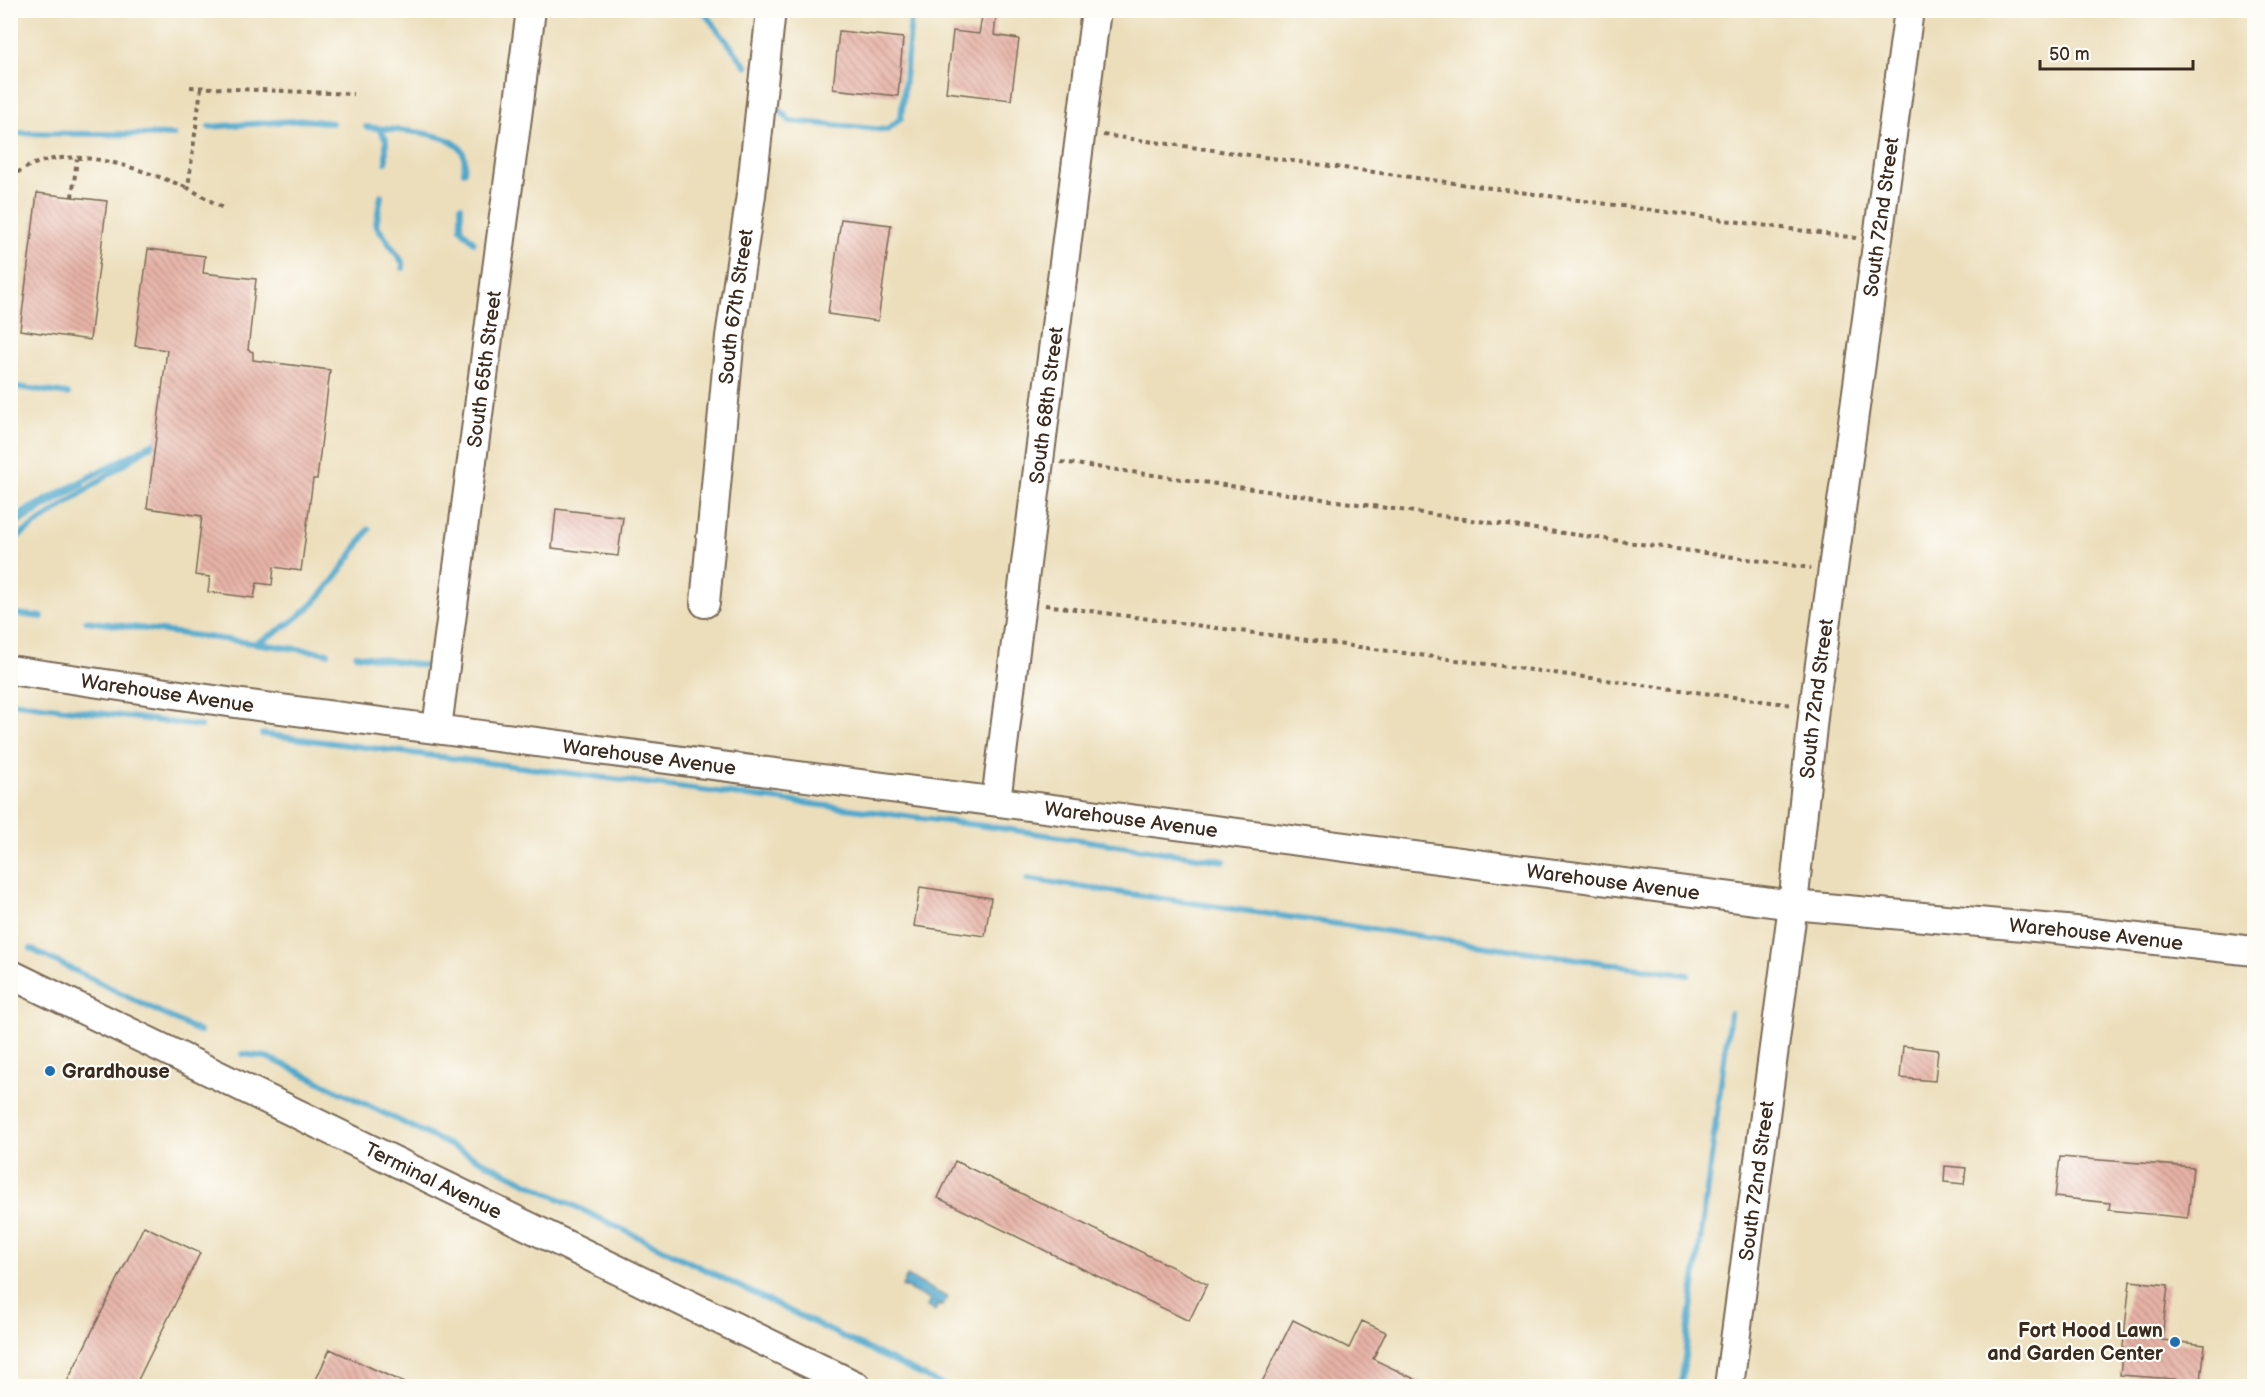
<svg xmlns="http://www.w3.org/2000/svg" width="2265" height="1397" font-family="'Balsamiq Sans',sans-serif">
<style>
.water{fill:url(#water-ripples);stroke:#446874;stroke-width:1.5}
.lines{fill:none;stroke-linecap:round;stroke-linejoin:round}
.stream{stroke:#4ea7cb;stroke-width:6}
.building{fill:url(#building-back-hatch)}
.minor-casing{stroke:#796955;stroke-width:32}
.path{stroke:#796955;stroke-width:4;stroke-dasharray:4.5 4.5;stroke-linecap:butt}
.minor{stroke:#fff;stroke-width:28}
.poi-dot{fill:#1f6fb2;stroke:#fdfcf7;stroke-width:2}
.labels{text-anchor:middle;stroke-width:4.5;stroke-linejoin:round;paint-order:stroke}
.street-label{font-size:20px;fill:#3b2a1e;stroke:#fdfcf7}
.poi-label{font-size:20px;font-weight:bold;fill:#3b2a1e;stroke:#fdfcf7;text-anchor:start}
</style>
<defs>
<pattern id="water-ripples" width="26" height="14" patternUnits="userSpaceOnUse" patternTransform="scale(1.5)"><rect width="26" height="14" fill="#4ea7cb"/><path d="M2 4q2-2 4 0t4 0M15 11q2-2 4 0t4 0" fill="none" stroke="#4288a4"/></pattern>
<pattern id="building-back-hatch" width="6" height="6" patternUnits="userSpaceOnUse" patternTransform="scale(1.5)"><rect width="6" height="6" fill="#e7b3a7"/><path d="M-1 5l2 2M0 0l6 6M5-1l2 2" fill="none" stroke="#bc9287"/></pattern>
</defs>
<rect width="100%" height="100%" fill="#fdfcf7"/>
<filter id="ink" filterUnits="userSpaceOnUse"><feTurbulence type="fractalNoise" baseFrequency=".0167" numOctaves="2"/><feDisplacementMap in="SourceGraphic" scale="12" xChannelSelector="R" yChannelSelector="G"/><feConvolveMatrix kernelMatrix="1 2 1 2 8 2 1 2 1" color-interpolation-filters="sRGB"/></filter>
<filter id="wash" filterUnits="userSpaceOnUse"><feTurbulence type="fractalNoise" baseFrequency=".008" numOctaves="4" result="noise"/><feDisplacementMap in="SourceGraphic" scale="24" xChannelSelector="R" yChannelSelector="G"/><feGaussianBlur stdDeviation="1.35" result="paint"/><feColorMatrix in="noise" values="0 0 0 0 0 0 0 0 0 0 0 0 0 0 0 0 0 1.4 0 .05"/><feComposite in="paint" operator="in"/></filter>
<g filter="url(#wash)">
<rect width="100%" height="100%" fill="#ecdebb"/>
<path class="water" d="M907 1276 947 1297 942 1306 938 1304 935 1311 927 1307 930 1300 902 1286Z"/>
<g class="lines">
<path class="stream" d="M702 10 747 67
M780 110 790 121 887 130 901 118 912 10
M209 127 305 120 332 123
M366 127C388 130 443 131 458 146 466 153 465 163 464 172
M379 129 386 139V162
M10 133 174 135
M381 196 376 225 403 263V268
M461 206V229L474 242
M10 386 68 394
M10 519 156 442 10 542
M10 527 82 485
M10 613 42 617
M86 621 328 653
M256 643C317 613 332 582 369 529
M356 655 425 666
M10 702 200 726
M262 734 992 827 1224 861
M1027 879 1688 975
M31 949 200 1032
M243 1054 266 1057 289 1067 944 1386
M1681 1386 1730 1014"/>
</g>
<g id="blocks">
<path class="building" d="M983 10H997L994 35 1019 39 1011 100 946 92 953 31 979 34Z
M839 31 903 38 898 96 833 89Z
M37 193 107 201 90 340 20 330Z
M841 219 891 225 878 321 828 314Z
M148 249 205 256 203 273 256 279 248 350 253 352V360L330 370 317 479H313L301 571 274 567 272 585 257 583 254 598 208 592 210 577 195 575 202 516 147 508 167 350 135 346Z
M556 509 623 517 618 556 552 548Z
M920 887 991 898 985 936 914 926Z
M1903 1046 1938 1050 1935 1081 1900 1078Z
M2060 1157 2193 1167 2188 1218 2109 1210 2110 1203 2055 1197Z
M955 1161 1207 1284 1189 1321 938 1198Z
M1945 1166 1966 1168 1964 1184 1944 1182Z
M144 1226 200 1253 135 1386H65Z
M2130 1281 2168 1285 2162 1340 2205 1345 2201 1381 2120 1375Z
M1293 1320 1349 1348 1362 1321 1386 1332 1373 1359 1429 1386H1272L1262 1382Z
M330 1349 411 1386H313Z"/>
</g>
</g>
<g filter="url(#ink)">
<use href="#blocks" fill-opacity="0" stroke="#796955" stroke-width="1.5"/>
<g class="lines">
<defs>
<g id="minor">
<path id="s1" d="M705 603 730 337 751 195 771 10"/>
<path id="s2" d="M10 670 235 703 1793 905 2066 930 2254 951"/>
<path id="s3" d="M437 728 531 10"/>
<path id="s4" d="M996 801 1096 10"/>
<path id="s5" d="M10 974 856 1386"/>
<path id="s6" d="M1729 1386 1793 905 1814 708 1909 10"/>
</g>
</defs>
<use href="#minor" class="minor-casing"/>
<path class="path" d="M190 87 353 94
M201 88 188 188 223 208
M1103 135 1856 238
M10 178C61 137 134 167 188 188
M72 197 77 159
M1061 462 1811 568
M1045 605 1793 705"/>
<use href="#minor" class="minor"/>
</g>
</g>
<g class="poi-dot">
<circle cx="50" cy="1071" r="6"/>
<circle cx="2175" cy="1342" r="6"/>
</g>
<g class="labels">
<g class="street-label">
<text dy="7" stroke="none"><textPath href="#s6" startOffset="1179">South 72nd Street</textPath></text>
<text dy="7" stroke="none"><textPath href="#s1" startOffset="298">South 67th Street</textPath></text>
<text dy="7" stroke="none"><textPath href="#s3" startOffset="362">South 65th Street</textPath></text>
<text dy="7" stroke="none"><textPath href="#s4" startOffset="399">South 68th Street</textPath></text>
<text dy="7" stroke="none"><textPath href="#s2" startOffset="159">Warehouse Avenue</textPath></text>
<text dy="7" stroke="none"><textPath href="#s6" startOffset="693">South 72nd Street</textPath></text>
<text dy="7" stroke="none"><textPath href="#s2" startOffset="645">Warehouse Avenue</textPath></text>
<text dy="7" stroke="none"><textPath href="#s2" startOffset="1131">Warehouse Avenue</textPath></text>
<text dy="7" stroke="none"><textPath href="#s2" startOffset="1617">Warehouse Avenue</textPath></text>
<text dy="7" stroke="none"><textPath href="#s2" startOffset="2103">Warehouse Avenue</textPath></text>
<text dy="7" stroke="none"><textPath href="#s5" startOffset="471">Terminal Avenue</textPath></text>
<text dy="7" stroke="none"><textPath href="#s6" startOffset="207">South 72nd Street</textPath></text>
</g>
<g class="poi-label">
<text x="62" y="1078">Grardhouse</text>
<text x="2163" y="1337" text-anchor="end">Fort Hood Lawn<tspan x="2163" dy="23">and Garden Center</tspan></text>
</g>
</g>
<rect width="2265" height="1397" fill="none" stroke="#fdfcf7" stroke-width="36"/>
<path d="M2040 60v9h153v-9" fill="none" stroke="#3b2a1e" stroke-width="3"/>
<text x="2049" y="60" font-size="18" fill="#3b2a1e" stroke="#fdfcf7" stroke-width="4.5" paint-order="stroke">50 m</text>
</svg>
